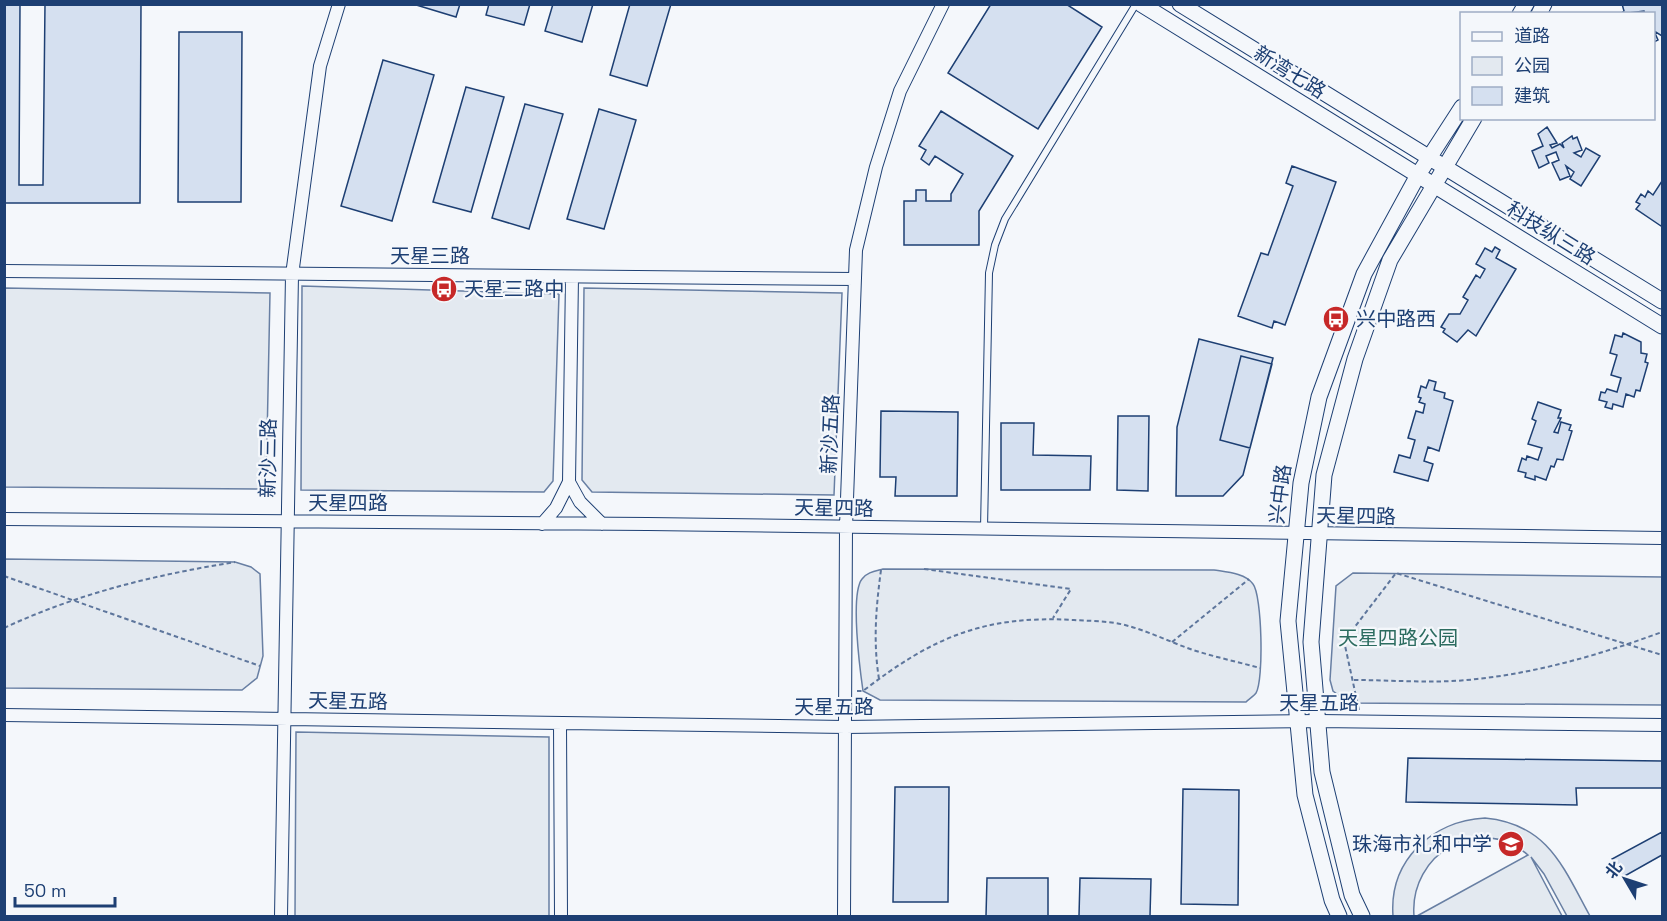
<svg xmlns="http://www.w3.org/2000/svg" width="1667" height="921" font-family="'Space Grotesk','Noto Sans SC',sans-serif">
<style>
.green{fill:#e3e9f0;stroke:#687fa3;stroke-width:1.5}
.building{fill:#d5e0f0;stroke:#1d3f73;stroke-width:1.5}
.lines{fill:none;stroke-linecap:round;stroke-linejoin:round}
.service-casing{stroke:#1d3f73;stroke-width:8}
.minor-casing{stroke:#1d3f73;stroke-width:14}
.tertiary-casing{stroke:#1d3f73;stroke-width:17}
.path{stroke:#5e769c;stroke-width:2;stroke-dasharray:4.5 3;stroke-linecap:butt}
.service{stroke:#f4f7fb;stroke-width:6}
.minor{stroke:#f4f7fb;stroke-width:12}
.tertiary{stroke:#f4f7fb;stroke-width:15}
.labels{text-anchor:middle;stroke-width:4.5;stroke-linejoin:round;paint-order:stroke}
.street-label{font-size:20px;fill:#1d3f73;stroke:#f4f7fb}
.poi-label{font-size:20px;fill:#1d3f73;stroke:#f4f7fb;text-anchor:start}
.park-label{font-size:20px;fill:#2c6c60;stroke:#f4f7fb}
</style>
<rect width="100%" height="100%" fill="#f4f7fb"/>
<path class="green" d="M302 286 559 294 553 481 544 492 301 490Z
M5 288 270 293 266 489 5 487Z
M584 288 842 293 834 495 592 492 582 480Z
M5 559 235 562 251 567 260 574 263 656 257 678 242 690 5 688Z
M883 569 1214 570C1226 572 1245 573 1253 584 1262 595 1264 680 1256 693 1254 696 1249 699 1246 702L880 700 863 691C860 670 850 594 862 579 867 572 876 571 883 569Z
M1353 573 1662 577V705L1349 703 1333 691 1330 680 1336 586Z
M296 732 549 737V916H295Z
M1485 818C1548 824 1563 867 1590 916H1567L1544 874 1531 857 1562 916H1417L1528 855C1479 812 1409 854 1414 916H1393C1389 861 1431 821 1485 818Z"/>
<path class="building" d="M4 4H20L19 185H43L45 4H141L140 203H4Z
M413 4H460L456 17Z
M489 4H530L524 25 486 15Z
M553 4H593L582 42 545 31Z
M630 4H671L647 86 610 75Z
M991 4H1066L1102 27 1038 129 948 73Z
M1622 4H1662V36L1654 31 1658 40 1654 42V14H1645L1644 11 1620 14 1624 11Z
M179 32H242L241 202H178Z
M383 60 434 75 392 221 341 206Z
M466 87 504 97 471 212 433 202Z
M525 104 563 114 529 229 492 218Z
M599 109 636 120 604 229 567 219Z
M941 111 1013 156 979 211V245H904V201H916V190H926V201H951V194L963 174 935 156 929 165 921 159 926 150 919 146Z
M1547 127 1557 143 1550 145 1552 148 1560 144 1564 148 1562 143 1572 136 1573 139 1577 137 1582 150 1574 153 1581 157 1586 148 1600 156 1581 186 1570 179 1574 172 1566 166 1570 176 1560 180 1552 163 1559 160 1556 152 1546 156 1549 163 1539 168 1532 151 1543 146 1538 134Z
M1292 166 1336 182 1285 325 1274 321 1272 328 1238 316 1261 253 1268 255 1293 186 1286 183Z
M1662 181V224L1661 226 1636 209 1640 204 1636 202 1641 194 1645 197 1648 191 1653 195Z
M1495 247 1500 250 1496 258 1516 269 1476 336 1468 330 1457 342 1443 332 1445 329 1441 327 1449 314H1460L1468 300 1463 297 1476 275 1480 278 1485 269 1476 264 1485 248 1492 252Z
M1623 333 1641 342V353L1647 354 1645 362 1648 363 1640 391 1636 390 1634 397 1626 394 1623 407 1613 404 1612 409 1605 407 1607 402 1599 400 1601 392 1605 393 1607 389 1617 392 1621 378 1611 375 1617 355 1610 353 1615 335 1622 337Z
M1199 339 1273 358 1243 475 1223 496H1176L1177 427Z
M1241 356 1272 364 1250 448 1220 440Z
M1429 380 1436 382 1434 390 1445 393 1444 398 1453 401 1439 451 1428 447 1424 461 1433 464 1428 481 1394 472 1399 455 1410 458 1415 440 1408 438 1416 411 1423 413 1425 404 1419 402 1421 398 1418 397 1421 386 1426 388Z
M1538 402 1561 410 1558 418H1561L1554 432 1558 433 1561 422 1571 425 1569 430 1572 431 1563 460 1557 459 1554 467 1551 466 1546 480 1535 476V480L1525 477 1526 473 1518 471 1522 458 1526 460 1527 456 1538 460 1542 448 1528 444 1536 421 1532 419Z
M881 411 958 412 957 496H895L896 477H880Z
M1118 416H1149L1148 491 1117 490Z
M1001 423H1034L1033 455 1091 456 1090 490H1001Z
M1408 758 1662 761V788H1576L1577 805 1406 802Z
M895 787H949L948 902H893Z
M1183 789 1239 790 1238 905 1181 904Z
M1662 832V855L1623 877 1612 859Z
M987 878H1048V916H986Z
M1080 878 1151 879 1150 916H1079Z"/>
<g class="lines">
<defs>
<path id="service" d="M984 529 989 273 995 245 1005 219 1136 4"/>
<path id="minor" d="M4 271 855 279
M569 482 572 277
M4 519 648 524 1662 538
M542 524 556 508 569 482 580 502 602 524
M4 715 845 727 1318 721 1662 725
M560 723 561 916
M281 916 292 275 320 66 339 4
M844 916 846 527 856 250 876 167 900 91 943 4"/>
<path id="tertiary" d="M1141 4 1662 326
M1180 4 1662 301
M1520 14 1526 4
M1539 14 1544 4
M1339 916 1332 900 1305 795 1288 621 1301 483 1319 397 1364 274 1418 175 1462 107
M1362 916 1352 895 1322 772 1311 642 1324 475 1355 359 1390 260 1474 118"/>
</defs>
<use href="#service" class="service-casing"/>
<use href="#minor" class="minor-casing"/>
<use href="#tertiary" class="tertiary-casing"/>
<path class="path" d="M924 569 1071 589 1053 618
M4 576 260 666
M4 628C79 593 155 575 235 562
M1172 642 1249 579
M879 679C873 642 876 607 881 570
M1354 680C1394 680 1437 684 1477 679 1541 672 1602 654 1662 632
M857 691H863C933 637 984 615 1074 620 1091 621 1109 621 1125 625 1148 631 1170 642 1193 650 1215 657 1238 662 1260 668
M1359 710 1344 641 1396 573 1662 655"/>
<use href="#service" class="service"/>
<use href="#minor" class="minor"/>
<use href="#tertiary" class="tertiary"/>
</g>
<defs>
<symbol id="bus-disc" viewBox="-11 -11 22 22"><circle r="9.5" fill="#c62828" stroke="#f4f7fb"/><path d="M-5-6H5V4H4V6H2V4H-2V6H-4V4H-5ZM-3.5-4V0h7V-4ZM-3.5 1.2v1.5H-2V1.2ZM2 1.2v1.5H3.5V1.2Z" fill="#fff"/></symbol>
<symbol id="school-disc" viewBox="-11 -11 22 22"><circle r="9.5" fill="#c62828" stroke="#f4f7fb"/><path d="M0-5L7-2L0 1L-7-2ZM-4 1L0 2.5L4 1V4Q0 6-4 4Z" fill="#fff"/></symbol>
</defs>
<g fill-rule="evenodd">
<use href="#bus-disc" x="429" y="274" width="30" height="30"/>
<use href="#bus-disc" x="1321" y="304" width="30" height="30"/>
<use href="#school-disc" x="1496" y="829" width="30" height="30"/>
</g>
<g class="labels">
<g class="street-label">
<text transform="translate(1290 72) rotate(32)" y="7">新湾七路</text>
<text transform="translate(1551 233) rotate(32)" y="7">科技纵三路</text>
<text x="430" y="263">天星三路</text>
<text transform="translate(830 434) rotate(-88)" y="7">新沙五路</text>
<text transform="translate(268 458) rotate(-89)" y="7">新沙三路</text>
<text transform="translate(1280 494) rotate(-83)" y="7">兴中路</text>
<text x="348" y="510">天星四路</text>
<text transform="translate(834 508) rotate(1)" y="7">天星四路</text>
<text transform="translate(1356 516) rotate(1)" y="7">天星四路</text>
<text transform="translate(348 701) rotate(1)" y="7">天星五路</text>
<text x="1319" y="710">天星五路</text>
<text x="834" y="714">天星五路</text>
</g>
<g class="poi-label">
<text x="464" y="296">天星三路中</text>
<text x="1356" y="326">兴中路西</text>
<text x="1492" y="851" text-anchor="end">珠海市礼和中学</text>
</g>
<g class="park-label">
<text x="1398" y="645">天星四路公园</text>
</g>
</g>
<rect width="1667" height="921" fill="none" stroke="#1d3f73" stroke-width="12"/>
<rect x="1460" y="12" width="195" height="108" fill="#f4f7fb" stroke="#9eadc5" stroke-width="1.5"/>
<rect x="1472" y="32" width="30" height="9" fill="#f4f7fb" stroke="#9eadc5" stroke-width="1.5"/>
<text x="1514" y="42" font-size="18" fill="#1d3f73">道路</text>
<rect x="1472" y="57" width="30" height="18" fill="#e3e9f0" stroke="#9eadc5" stroke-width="1.5"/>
<text x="1514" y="72" font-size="18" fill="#1d3f73">公园</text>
<rect x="1472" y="87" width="30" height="18" fill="#d5e0f0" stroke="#9eadc5" stroke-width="1.5"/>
<text x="1514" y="102" font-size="18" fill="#1d3f73">建筑</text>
<g transform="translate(1625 879) rotate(309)" stroke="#f4f7fb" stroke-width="4.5" paint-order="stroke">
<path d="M0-4.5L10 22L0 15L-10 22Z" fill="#1d3f73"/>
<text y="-9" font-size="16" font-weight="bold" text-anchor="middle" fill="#1d3f73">北</text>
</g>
<path d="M15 897v9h100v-9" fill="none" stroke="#1d3f73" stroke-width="3"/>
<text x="24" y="897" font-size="18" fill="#1d3f73" stroke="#f4f7fb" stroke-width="4.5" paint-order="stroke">50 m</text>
</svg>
